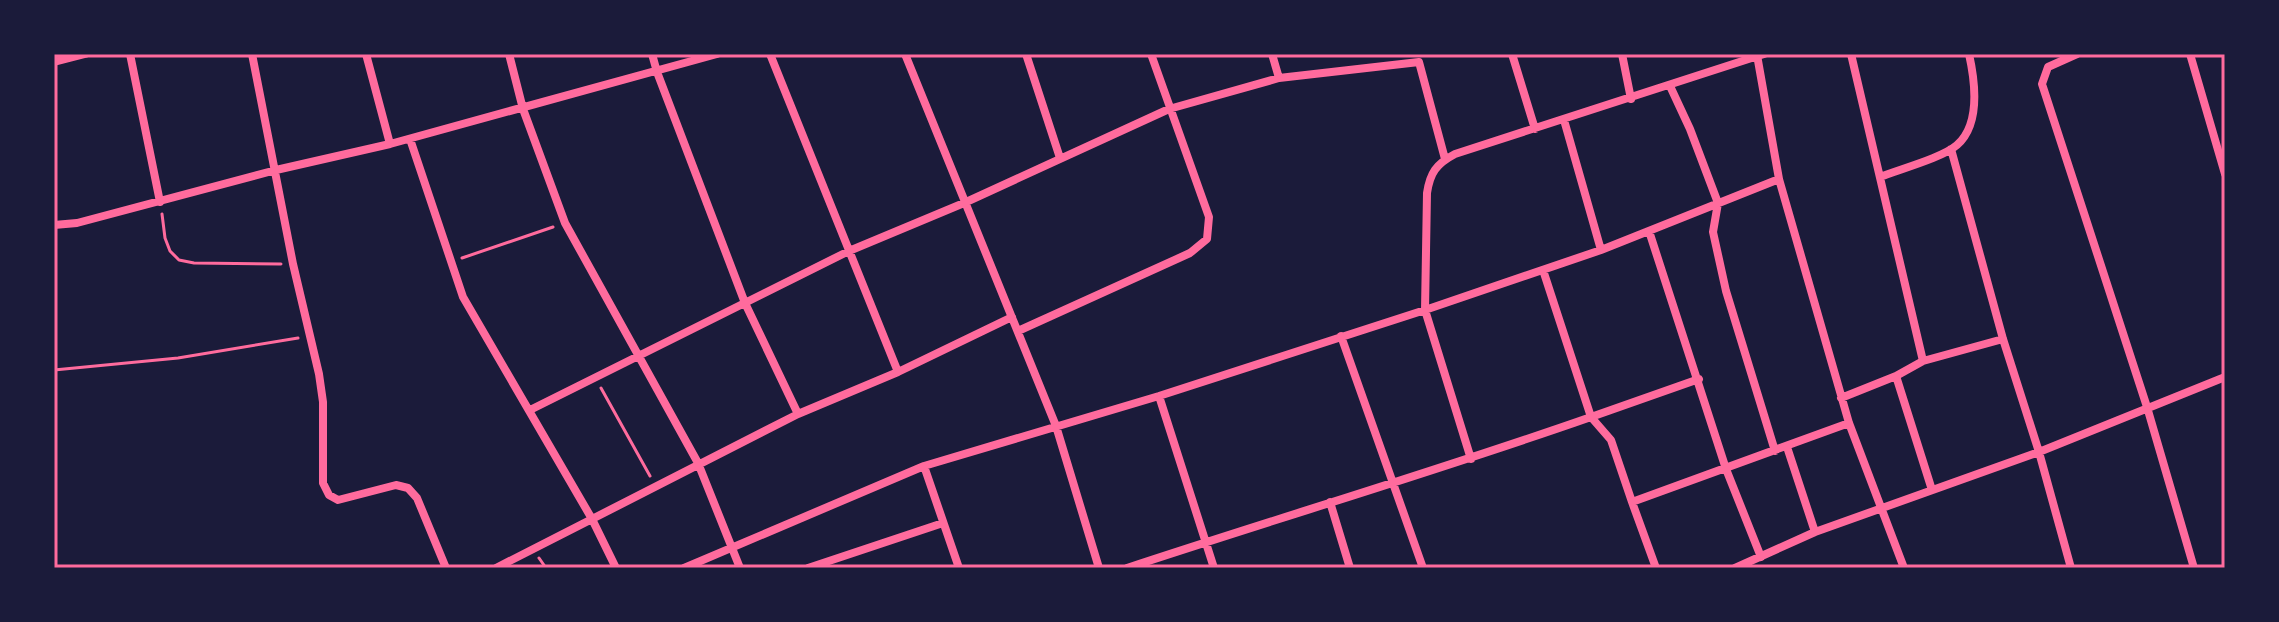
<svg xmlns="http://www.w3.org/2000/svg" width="2279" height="622" font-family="'Exo 2',sans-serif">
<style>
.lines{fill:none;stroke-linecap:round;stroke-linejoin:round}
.path{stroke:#ff6b9d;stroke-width:3}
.minor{stroke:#ff6b9d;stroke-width:8}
.neatline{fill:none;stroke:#ff6b9d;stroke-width:3}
</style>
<rect width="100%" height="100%" fill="#1b1b3a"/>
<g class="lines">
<path class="path" d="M162 214 165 238 170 251 179 260 194 263 281 264
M462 258 553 227
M54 370 178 358 298 338
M601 388 650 476
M539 558 546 568"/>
<path class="minor" d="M130 54 160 202
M252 54 293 264 319 374 323 402V483L329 495 338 500 396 485 408 488 417 498 446 568
M366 54 390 144
M509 54 523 109 565 223 698 463 740 568
M652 54 657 72 745 303 798 414
M770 54 898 372
M905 54 1056 426 1099 568
M1026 54 1060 158
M1272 54 1279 78
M1512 54 1535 129
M1622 54 1631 99
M2077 54 2048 67 2042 84 2147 407 2194 568
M2190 54 2225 174
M1757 55 1779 179 1849 423 1904 568
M54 62 85 54
M1670 86 1690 129 1718 203 1713 232 1726 291 1775 451
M1564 120 1601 250
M410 139 463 297 592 519 616 568
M1951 149 2003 339 2039 452 2071 568
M1880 177C1900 169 1942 158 1957 145 1981 124 1975 81 1969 54
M54 225 77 223 276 170 390 144 717 54
M1649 231 1726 469 1761 557
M1543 270 1591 417 1699 379
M1018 331 1190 253 1207 239 1209 217 1151 54
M1341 336 1423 568
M1923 361 2003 339
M1896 376 1932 490
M1159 396 1214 568
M1841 398 1896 376 1923 361 1851 54
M530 410 849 251 964 203 1169 109 1279 78 1419 62 1445 159
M1787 447 1815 532
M1471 459 1425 310 1427 193C1430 173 1436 164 1455 154L1764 54
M924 466 959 568
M1330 502 1350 568
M496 568 798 414 898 372 1012 317
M684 568 924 466 1159 396 1425 310 1601 250 1779 179
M808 568 943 523
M1127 568C1281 517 1437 471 1591 417L1611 440 1632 502
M1656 568 1632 502 1849 423
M1735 568 1815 532 2039 452 2225 377"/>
</g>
<rect width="2279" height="622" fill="none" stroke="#1b1b3a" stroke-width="112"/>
<rect x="56" y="56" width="2167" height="510" class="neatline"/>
</svg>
